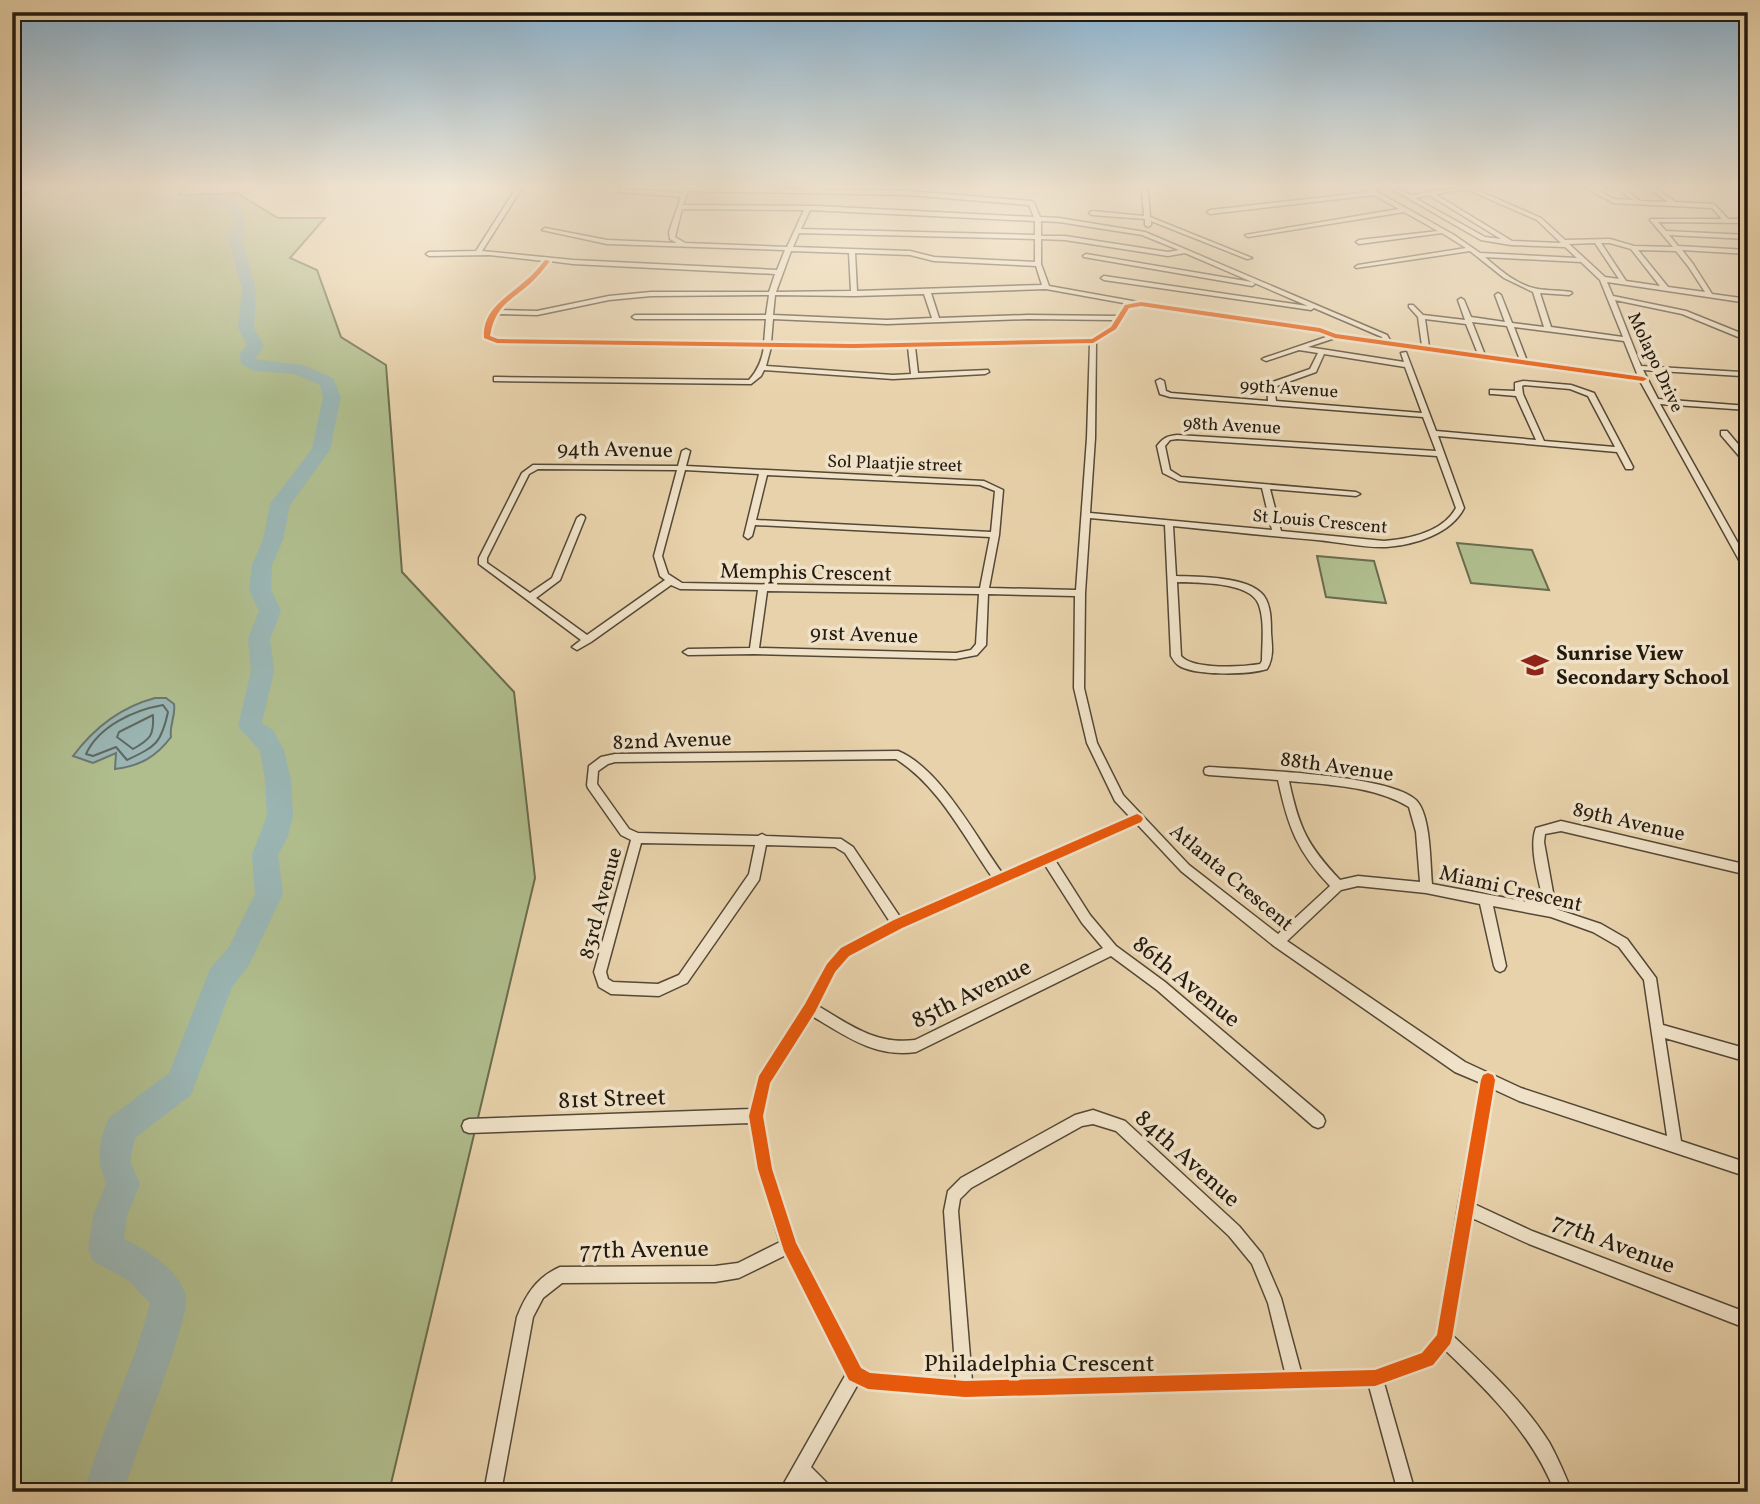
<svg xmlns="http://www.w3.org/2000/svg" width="1760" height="1504" font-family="Vollkorn,serif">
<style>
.green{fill:#b0bd8d;stroke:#6a6c4e;stroke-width:2}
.water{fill:#9ab5b3;stroke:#6a7771;stroke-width:2}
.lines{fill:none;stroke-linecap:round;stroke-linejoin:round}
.shore{stroke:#5e6861;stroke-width:2}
.river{fill:#9ab5b3;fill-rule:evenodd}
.street-casing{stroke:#544836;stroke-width:3}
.street{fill:#f0e2c8;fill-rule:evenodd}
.cycleway-casing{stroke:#f0e2c8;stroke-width:5}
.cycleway{fill:#e8590c;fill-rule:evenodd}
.labels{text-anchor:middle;stroke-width:7;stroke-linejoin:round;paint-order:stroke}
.far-street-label{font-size:18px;fill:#231a0f;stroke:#f0e2c8}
.street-label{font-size:21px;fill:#231a0f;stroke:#f0e2c8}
.poi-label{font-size:21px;font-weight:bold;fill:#231a0f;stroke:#f0e2c8;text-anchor:start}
.near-street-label{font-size:24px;fill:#231a0f;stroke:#f0e2c8}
</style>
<rect width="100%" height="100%" fill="#e8d2ab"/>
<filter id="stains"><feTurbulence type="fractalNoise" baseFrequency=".00286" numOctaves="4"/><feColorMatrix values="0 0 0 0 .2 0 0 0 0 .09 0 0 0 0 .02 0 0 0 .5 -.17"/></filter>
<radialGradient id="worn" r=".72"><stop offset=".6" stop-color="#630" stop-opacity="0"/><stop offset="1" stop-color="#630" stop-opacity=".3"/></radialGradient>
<path class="green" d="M42 185H187L179 195 237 193 278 218H325L290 258 317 270 341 337 386 365 402 572 514 692 535 878 389 1492H12V198Z
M1457 543 1532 550 1549 590 1471 583Z
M1317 556 1374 561 1386 603 1326 597Z"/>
<path class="water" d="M155 698H166L174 704C176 716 169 725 171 737 156 757 140 766 115 769L116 753 93 763 73 756C94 728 121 707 155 698Z"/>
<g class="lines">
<path class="shore" d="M163 705 168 712C161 744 156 746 127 760L116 747 93 756 86 754C99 726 134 710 163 705Z
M153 715C154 735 151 739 133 749L117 737 119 732Z"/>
<path class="river" d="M152 185H165L157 196 165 198H230L246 214 242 239 256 289 254 328 264 346 255 359 303 365 333 378 341 397 330 450 290 505 283 540 272 565 271 589 281 611 270 639 274 671 262 723 273 730 284 750 291 780 293 816 288 836 278 855 283 894 249 965 232 987 191 1095 135 1138 130 1161 140 1184 127 1216 124 1239C147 1250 179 1270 186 1296 191 1318 133 1457 124 1492H84C102 1427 134 1368 150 1303L129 1281 93 1261 88 1249 93 1216 106 1184C96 1158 98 1143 109 1118L169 1073 210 969 229 947 255 894 252 855 267 816 265 780 260 751 238 726 251 671 248 639 259 611 249 590 252 565 263 540 270 504 312 449 323 397 320 385 294 374 255 371 241 364 240 353 247 345 238 328 242 289 228 239 234 218 222 205 165 206 144 201 142 198Z"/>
<defs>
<path id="street" d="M31 185H39L12 197V193Z
M518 185H524L482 251 573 260 777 270 785 250 607 244 542 230 545 228 607 240 677 243 670 239 669 232 681 197 620 192V190L622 189 682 193 684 185H690L689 187 907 191 1031 201 1034 203 1040 217 1059 218 1145 232 1387 335 1391 342 1422 346 1418 317 1409 307V305H1413L1423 315 1465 320 1458 300 1461 298 1464 300 1471 317 1505 322 1495 295 1498 293 1501 295 1512 323 1544 327 1533 292 1504 278 1470 251 1356 268 1355 267 1358 265 1466 248 1442 233 1359 244 1356 242 1359 240 1438 231 1404 212 1248 237 1245 235 1399 209 1374 195 1210 214 1207 212 1210 210 1369 192 1358 185H1365L1454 235 1480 253 1577 258 1565 247 1511 245 1481 240 1385 185H1392L1411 195 1461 187 1458 185H1484L1473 188 1541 218 1565 240 1610 239 1634 246 1673 247 1650 220 1651 219H1722L1712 208 1613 203 1581 185H1588L1614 199 1633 200 1613 185H1619L1640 201 1668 202 1645 185H1652L1675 202 1714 204 1728 219H1748V223L1658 222 1666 231 1748 235V239L1669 235 1678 246 1748 250V254L1682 250 1693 264 1712 294 1748 299V303L1607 282 1613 296 1686 311 1748 336V341L1682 314 1615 300 1641 366 1741 372 1745 374 1741 376 1643 370 1658 399 1748 406V410L1660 404 1748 561V572L1744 569 1640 381 1335 338 1308 347 1404 362 1401 353 1406 352 1436 431 1536 440 1516 396 1493 394H1490V390L1515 391V383L1523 381 1571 385 1594 393 1633 467 1632 469H1626L1617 452 1438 436 1464 508C1451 534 1414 545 1386 547 1364 548 1339 542 1317 540 1269 536 1221 531 1173 526L1176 576C1199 577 1249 576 1264 596 1271 606 1271 621 1271 633 1272 645 1274 658 1267 669 1249 675 1193 676 1178 665 1175 663 1173 659 1171 656L1165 525 1090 518 1085 593 1084 688 1097 743 1123 795 1189 865 1278 934 1330 886C1297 851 1288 827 1278 780L1209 775 1205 774 1204 771 1205 768 1209 767C1250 770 1388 774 1416 800 1431 815 1430 863 1432 884L1544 905C1540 883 1528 848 1536 828L1561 821 1748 865V875L1561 831 1545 834 1544 842 1556 909 1601 924 1627 939 1656 978 1663 1025 1748 1049V1062L1665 1038 1681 1141 1748 1163V1177L1519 1101 1493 1089 1474 1204 1532 1231 1748 1313V1329L1529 1244 1472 1218 1452 1335C1487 1368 1523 1401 1549 1442 1558 1458 1565 1475 1572 1492H1555C1532 1434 1489 1392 1445 1350L1433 1365 1384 1383 1415 1492H1398L1369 1386 965 1397 868 1389 858 1384 811 1467 830 1486 832 1492H811L802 1483 797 1492H779L846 1374 786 1255 739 1278 715 1282 562 1283 543 1298 533 1317 501 1492H484L517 1317C526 1294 537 1277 560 1267L715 1266 738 1263 780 1242 758 1169 750 1123 469 1133 464 1131 462 1126 464 1121 469 1119 751 1109 759 1076 805 1004 827 964 841 948 890 922 845 853 835 847 766 845 759 880 687 983 659 996 611 994 599 987 594 972 631 840 621 835 588 788 587 785 589 766 601 757 615 754 898 751C940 768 976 837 1002 873L1130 817 1115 801 1087 743 1074 688 1075 596 988 594 986 645 977 655 956 659 754 654 688 655 683 652 688 649 750 648 758 590 680 589 671 585 591 642 577 650 572 647 581 640 479 564V558L522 473 533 465 678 466 682 451 686 449 690 451 686 466 984 481 1003 490 999 535 989 588 1076 590 1087 438 1090 343 915 347 918 373 988 370 989 372 985 374 893 379 764 370 761 376 751 384 494 381V377H497L749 380C758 370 762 360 764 347L497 343 484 338C482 310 505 299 524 282 532 275 538 268 544 261L489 255 429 256 426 254 429 252 476 251ZM1466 189 1537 220 1561 243 1512 241 1435 194ZM688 191 907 195 1029 205 1034 217 817 206 683 205ZM1429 195 1501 239 1485 237 1415 198ZM682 209 804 210 787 247 685 243 675 237ZM810 210 1035 221V235L801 229ZM1041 221 1059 222 1142 235 1179 250 1168 252 1065 236H1041ZM799 233 1035 239V262L934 257 910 251 793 247ZM1041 239 1065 240 1168 256 1185 253 1308 306 1104 276 1101 278 1104 280 1311 310 1314 308 1382 337 1383 341 1336 334 1320 328 1138 302 1049 286 1041 264ZM1595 243 1619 279 1605 277 1569 244ZM1601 243H1610L1631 249 1660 286 1626 281ZM1638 250 1676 251 1688 266 1705 292 1668 287ZM791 251 849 253 851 291 776 292ZM855 253 910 255 934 261 1036 266 1042 285 857 291ZM1485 257 1581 262 1600 280 1623 337 1551 327 1540 293 1569 295 1572 293 1571 292C1560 290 1549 291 1538 289 1518 286 1500 270 1485 257ZM550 261 573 264 775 274 769 292H651L609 296 537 311 499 310 533 281ZM1046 289 1129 304 1125 305 1118 316 1028 315 939 318 931 293ZM924 294 932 318 887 320 773 315 775 295 854 296ZM769 295 766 315H635L632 317 635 319H766L764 343 498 339 490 336 496 314 537 315 609 300 651 296ZM1141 306 1319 332 1329 336 1264 358 1262 359 1266 361 1299 350 1318 353 1310 369 1267 384 1268 401 1171 393 1166 391 1164 381 1160 379 1156 381 1160 394 1170 397 1423 417 1436 451 1177 435C1167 436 1163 438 1157 446L1163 473 1179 481 1262 488 1272 530 1090 513 1095 438 1096 342 1116 329 1129 308ZM773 319 887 324 1028 319 1115 320 1111 327 1092 339 853 344 771 343ZM1425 319 1466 324 1478 354 1429 347ZM1472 322 1507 326 1520 360 1485 355ZM1514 327 1624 341 1638 376 1527 361ZM771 347H908L911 374 893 375 766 366ZM1324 354 1405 367 1422 413 1276 401 1274 387 1316 372ZM1524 385 1570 389 1588 396 1615 447 1544 441 1523 394 1522 386ZM1177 439 1437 456 1456 508C1443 532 1409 539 1384 541L1281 531 1270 489 1356 496 1360 494 1356 492 1181 477 1170 470 1165 446 1170 440ZM538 469 677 470 654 556 660 576 665 580 587 635 536 598 560 580 585 518 584 516 581 515 577 518 552 578 530 593 487 563V558L529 474ZM685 470 759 474 744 536 748 539 752 536 755 525 990 537 980 588 682 583 668 574 662 556ZM767 475 980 485 995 491 991 532 756 520ZM1177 582C1197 583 1251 581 1259 605 1265 622 1262 643 1262 661L1260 664C1242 667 1193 670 1181 656ZM767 591 979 594 976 644 971 650 956 653 759 648ZM896 759C939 786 964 837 992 877L900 917 853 847 841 839 766 836 762 834 758 836 638 833 629 829 597 784 598 771 608 764 615 762ZM1289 781C1329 785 1375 786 1409 807L1416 832 1420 882 1358 876 1340 880C1307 845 1299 828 1289 781ZM1137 824 1181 871 1274 946 1455 1072 1481 1083 1458 1207 1437 1335 1422 1353 1375 1370 1301 1372 1281 1298 1262 1254 1239 1226 1125 1121 1093 1110 1075 1115 961 1178 948 1191 944 1211 956 1380 870 1373 861 1368 796 1243 772 1169 763 1116 770 1083 812 1016C846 1036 875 1058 916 1052L1111 956 1157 990 1313 1126 1318 1128 1323 1126 1325 1121 1323 1116 1165 982 1116 946 1090 915 1055 860ZM641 843 755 845 749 874 679 975 658 984 613 982 608 979 606 972ZM1045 865 1082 923 1103 948 915 1040C876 1045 850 1025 818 1006L835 972 849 956 902 928ZM1358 886 1426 893 1480 904 1494 966 1496 970 1500 972 1504 970 1506 966 1493 906 1551 917 1593 932 1619 947 1644 980 1667 1136 1521 1088 1465 1062 1287 941 1341 890ZM1093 1124 1116 1131 1229 1236 1252 1264 1268 1303 1285 1372 972 1381 958 1211 960 1199 971 1188 1082 1126Z
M1723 185H1730L1748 194V198Z
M1145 188 1148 190 1150 217 1252 258 1247 259 1151 221V225L1148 227 1145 225V219L1092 215 1089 213 1092 211 1144 216 1142 190Z
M1086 254 1252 282 1255 284 1252 286 1084 257 1083 256Z
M1721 431H1727L1748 456V463H1745L1721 435Z"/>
</defs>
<use href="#street" class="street-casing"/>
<use href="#street" class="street"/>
<defs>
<path id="cycleway" d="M545 260 550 261C544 269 538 276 531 283 510 301 495 306 490 336L498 339 853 344 1092 339 1111 327 1125 305 1141 302 1320 328 1336 334 1643 377 1647 379 1643 381 1335 338 1319 332 1141 306 1129 308 1116 329 1093 343 853 348 497 343 484 338C482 310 506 298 525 281 533 275 539 267 545 260Z
M1137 814 1141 816 1143 819 1141 822 902 928 849 956 835 972 815 1012 770 1083 763 1116 772 1169 796 1243 861 1368 870 1373 965 1381 1375 1370 1422 1353 1437 1335 1481 1080 1483 1075 1488 1073 1493 1075 1495 1080 1452 1338 1450 1344 1433 1365 1375 1386 965 1397 868 1389 849 1380 784 1251 758 1169 749 1116 759 1076 805 1004 827 964 841 948 894 920Z"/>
</defs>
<use href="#cycleway" class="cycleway-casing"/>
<use href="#cycleway" class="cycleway"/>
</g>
<linearGradient id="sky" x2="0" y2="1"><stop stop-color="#89b4d3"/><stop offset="0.47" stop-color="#f5ebd9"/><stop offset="1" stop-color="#f5ebd9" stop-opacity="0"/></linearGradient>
<rect width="1760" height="396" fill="url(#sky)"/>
<defs>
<symbol id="school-bare" viewBox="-9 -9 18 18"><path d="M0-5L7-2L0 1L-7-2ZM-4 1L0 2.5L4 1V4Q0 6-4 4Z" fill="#8f2418" stroke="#f0e2c8" stroke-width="2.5" paint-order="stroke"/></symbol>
</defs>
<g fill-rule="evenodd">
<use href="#school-bare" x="1516" y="646" width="38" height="38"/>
</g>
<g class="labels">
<g class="far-street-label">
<text transform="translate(1656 362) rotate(65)" y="6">Molapo Drive</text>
<text transform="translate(1289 388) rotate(4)" y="6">99th Avenue</text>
<text transform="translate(1232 425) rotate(3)" y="6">98th Avenue</text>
<text transform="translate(895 463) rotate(2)" y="6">Sol Plaatjie street</text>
<text transform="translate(1320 521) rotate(5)" y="6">St Louis Crescent</text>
</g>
<g class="street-label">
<text transform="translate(615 449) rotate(1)" y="7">94th Avenue</text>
<text transform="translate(806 572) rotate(1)" y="7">Memphis Crescent</text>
<text transform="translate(864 634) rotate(2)" y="7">91st Avenue</text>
<text transform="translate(672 740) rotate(-2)" y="7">82nd Avenue</text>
<text transform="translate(1337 766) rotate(8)" y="7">88th Avenue</text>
<text transform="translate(1629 821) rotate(13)" y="7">89th Avenue</text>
<text transform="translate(1232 877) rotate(40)" y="7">Atlanta Crescent</text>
<text transform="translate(1511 888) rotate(13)" y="7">Miami Crescent</text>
<text transform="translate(600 903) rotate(-75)" y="7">83rd Avenue</text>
</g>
<g class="poi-label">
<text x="1556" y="660">Sunrise View<tspan x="1556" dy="24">Secondary School</tspan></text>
</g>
<g class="near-street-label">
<text transform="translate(1187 981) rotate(39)" y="8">86th Avenue</text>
<text transform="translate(971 993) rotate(-26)" y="8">85th Avenue</text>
<text transform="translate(612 1098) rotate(-2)" y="8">81st Street</text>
<text transform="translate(1188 1158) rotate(42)" y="8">84th Avenue</text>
<text transform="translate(1614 1243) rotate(21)" y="8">77th Avenue</text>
<text transform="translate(644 1249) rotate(-1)" y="8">77th Avenue</text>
<text x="1039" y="1371">Philadelphia Crescent</text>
</g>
</g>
<rect width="1760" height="1504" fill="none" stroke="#e8d2ab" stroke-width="42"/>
<rect x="14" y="14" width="1732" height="1476" fill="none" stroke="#231a0f" stroke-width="3.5"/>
<rect x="21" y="21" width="1718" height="1462" fill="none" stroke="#231a0f" stroke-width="2"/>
<rect width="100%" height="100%" filter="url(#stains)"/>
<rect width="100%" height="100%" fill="url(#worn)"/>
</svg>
